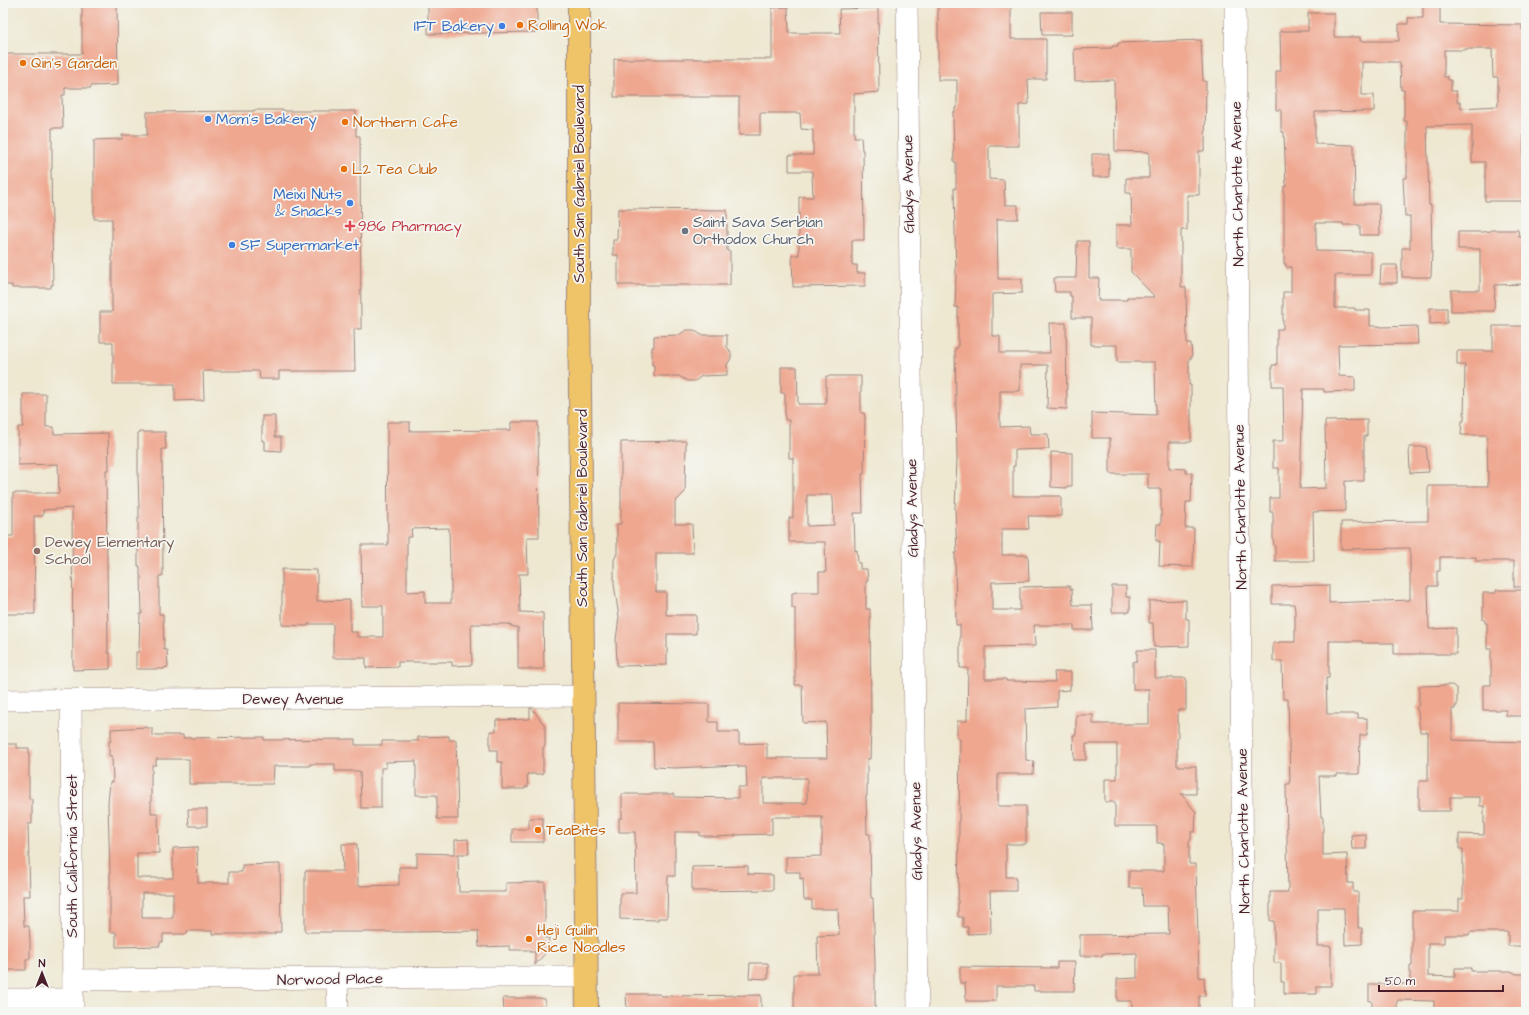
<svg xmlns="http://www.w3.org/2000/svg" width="1529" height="1015" font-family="'Architects Daughter',sans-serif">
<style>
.building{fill:#efa790;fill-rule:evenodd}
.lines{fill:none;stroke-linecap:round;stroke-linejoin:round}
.minor-casing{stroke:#9c847e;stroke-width:22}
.major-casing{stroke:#9c847e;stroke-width:24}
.minor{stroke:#fff;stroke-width:21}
.major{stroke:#efc469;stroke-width:22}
.food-dot{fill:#e8710a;stroke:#f6f6f2;stroke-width:1.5}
.shop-dot{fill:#3f7fe0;stroke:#f6f6f2;stroke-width:1.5}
.health-dot{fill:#e0444e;stroke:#f6f6f2;stroke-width:1.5}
.worship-dot{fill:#6b7280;stroke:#f6f6f2;stroke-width:1.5}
.education-dot{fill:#8d6e63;stroke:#f6f6f2;stroke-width:1.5}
.labels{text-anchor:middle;stroke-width:3.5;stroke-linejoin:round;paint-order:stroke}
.food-label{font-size:15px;fill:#c56008;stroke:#f6f6f2;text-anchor:start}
.shop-label{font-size:15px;fill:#366cbe;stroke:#f6f6f2;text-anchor:end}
.street-label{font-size:15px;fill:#4a1f2b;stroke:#f6f6f2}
.worship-label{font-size:15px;fill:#5b616d;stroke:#f6f6f2;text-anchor:start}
.health-label{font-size:15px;fill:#be3a42;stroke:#f6f6f2;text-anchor:start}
.education-label{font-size:15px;fill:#785e54;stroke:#f6f6f2;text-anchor:start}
</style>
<rect width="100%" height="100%" fill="#f6f6f2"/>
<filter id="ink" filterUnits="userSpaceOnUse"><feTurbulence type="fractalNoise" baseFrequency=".025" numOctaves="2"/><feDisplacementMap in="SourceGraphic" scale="8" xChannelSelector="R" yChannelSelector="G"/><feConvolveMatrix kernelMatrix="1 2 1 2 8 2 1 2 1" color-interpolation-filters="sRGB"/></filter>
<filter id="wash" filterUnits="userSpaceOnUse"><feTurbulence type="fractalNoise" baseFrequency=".012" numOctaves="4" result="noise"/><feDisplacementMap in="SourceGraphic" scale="16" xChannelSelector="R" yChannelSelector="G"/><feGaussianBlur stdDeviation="0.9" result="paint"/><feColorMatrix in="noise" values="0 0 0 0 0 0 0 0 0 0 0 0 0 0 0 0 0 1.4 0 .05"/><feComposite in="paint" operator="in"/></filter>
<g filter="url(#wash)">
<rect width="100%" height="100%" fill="#eee8d1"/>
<g id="blocks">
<path class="building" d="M82 3H117L118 85 91 86V88H65V95H62L63 128H52V169H51L53 285H51V288H12V285H3V54H82Z
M428 3H537V32L428 34Z
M938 3H1011V39H1046V79H1028L1029 104 1019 105V146H989V179L1004 180 1005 205H1018V219H997L998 279H1022V293L992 294V336H1000V353H1050L1049 323H1066L1067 409 1047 408 1048 365H1020V391H1000V427L1029 426 1030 434H1048L1049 449 1015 450V466H1013V496H1061V516H1028L1029 529H1002V555H1028L1029 581 992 582V610H1020V587L1070 586V589H1072L1073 605H1092L1093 630H1074V625H1034L1035 646 985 647V679H1006V681L1055 682 1054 672H1071V685H1070V690L1057 691V707L1025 709 1026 760 1034 761 1033 774H998V806H1026V844H1006V877H1016V891H990L991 933 968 934V927H963V917H958V909L960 739H957V721H967L968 668H960V625H956L955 553H957L955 508 957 459 955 348H958V307H955L956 276 954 188H956V162H954L953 112H955V108H957V80H938Z
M1423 3H1440V24L1522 25V30H1525L1524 98H1526V126H1524L1522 201H1485V162H1472V125L1427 126 1429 205H1431L1432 252 1431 277H1402V248H1410V216H1405L1403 178H1407V121H1404V90H1401L1400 62H1362V95H1374V111L1315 112V143H1317V144L1354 145 1355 204H1379L1380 235H1360V225H1343V223H1316V251L1371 252V275H1335V308H1355V310H1370V326H1380V327L1417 326 1418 344 1338 345 1339 376 1355 377V391L1324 392V389H1303L1300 489 1326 488 1325 421 1367 420V436H1364V481H1345V511L1313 512 1314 561H1275V546H1274L1273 537V512H1270V498H1279V468H1273V441H1284L1283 386H1272V365H1277V329H1283V292H1291V267H1286V264H1284V186H1286L1284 132H1282L1281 128V110H1276V71H1281L1280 31H1308V13H1334V37H1360V41H1399V24H1408V18H1423ZM1465 49H1492L1493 77H1498V106L1461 108 1460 102H1457L1456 91H1451V80H1448V77H1444V50H1465Z
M788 7 789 33H840L839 9 878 8 879 92 854 94V137H861L862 150H863L864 240H852V265H857V273H865V286L793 287 792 255H799V197H813L812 171H789V155H813V130L801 129 800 113H760V135H739V97H614V59H772V8Z
M1041 12H1072V35H1042Z
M1201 40 1203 81H1206L1205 148H1204V151H1199V195H1187V230H1181V287H1186L1187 344H1191L1192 358H1189V385H1191V442H1169V468L1186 469V473H1192L1191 502H1186L1185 528H1194L1193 567 1159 566 1160 541H1156L1157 524H1161V489H1148V474H1110V438H1092V413L1156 415 1155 362H1117V345H1091V318H1072V296H1070V292H1055L1054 278H1076L1077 241H1089V278H1099L1098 300H1127V297H1155L1131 272V249H1116V225H1132L1131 193H1126V178H1149V152L1115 151 1114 80 1075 81 1074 49 1112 48V46H1118V43Z
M254 110H284V111H356V136H360L361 329H354L355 371H279V379H260L259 371H203L204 400 175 401V384H113V342H100V312H112V219H94V140L122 139V135H147V112L254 111Z
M1092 154H1109V177H1092Z
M618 209 727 210V251H730V285H618V255H613V240H617Z
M1491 230H1518L1519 237H1524L1525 284 1495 285 1494 311H1451V290H1480V249H1458V232H1483L1491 231Z
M1381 265H1397V283H1380Z
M1430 308H1447V323L1430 324Z
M1493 326H1524V336H1526V587H1514V561H1476V557H1440V571H1437V586H1428L1429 629 1456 628V654H1394V643H1362V641H1329V678H1326L1327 714H1358V718H1367V735H1360L1359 774H1337V776H1319L1321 817H1323V855L1347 854 1348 883H1353V892H1358V928H1362V944L1345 945 1344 908H1318V946H1331V986H1317V994H1284V982H1281V963H1274V921H1270V892H1288L1286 784H1290L1288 699H1283L1282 661H1273V643H1279V642H1295V611L1294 604H1272V586L1329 585V603L1410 600V548L1341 549V522L1428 521V486H1488L1487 435H1461L1462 421H1464L1465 365H1457V351H1493Z
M686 330H694L701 335H727V346L731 353V358L727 365V375L702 376 695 381H687L679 376H654V365H652V347H654V336L679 335Z
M781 367H797L798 404H826V376H861V413H864L865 418 864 474H862L863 513H854L855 551 857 550 858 563H860V569H867L868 581H866V609H870L871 725 870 759H867V796H866L867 834H870L871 898H873L875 965V1012H794V974H818L817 936 839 935 838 909H812V900H804L803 878 800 879V872H786V857L822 856V817H772V834L735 835V836L713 837V836H700V832H675V876H668L667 918H658V920L620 919V893H636L635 832H619V818H622V794H674V797L738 798V787H747L746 767H738V765L675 768 654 767 653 742H618V703L709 704V722H718V732H739V744L767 743V758H827L826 722 803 723 802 685H795V608H792V593H795V592H819V572H826L825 542H789V518H793V458H789V420H785V393H781ZM807 495H832V498H833L834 525 807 526ZM763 778H807V803H763Z
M23 394H46V427H54V434L108 433 109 470H106L108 653H110V669L73 670 72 508 43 510V516H34L35 614H3V536H13V493H59L58 464 18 465V427H23Z
M262 416H275V437H281V451L265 450V441H262Z
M387 422H410V431L511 430V422H538L539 537H527L528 574H519L520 612 543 613 544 669H518V627H513V626H510V624H471L472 665 452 666V662H398V667L366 668V658H333V624H308V626L282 625V569L317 570V601L350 600V632H357V637H383V606H362L361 545H388ZM449 528 450 568H451V603H425V591L407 592V537H412L411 529Z
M138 432H165L166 449H162L163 576H159V614H163L164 650H167L168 667 164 668V669H136V652H139L140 614H142L141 576H140V566H138V518H139V508L138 474Z
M686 441 685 492 675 502V524H692L693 553H656V592H666V615H696V634H667V665L617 666 616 640 619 617 614 584V560L617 553V524H621V442Z
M1409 447H1426L1429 472 1410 473Z
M1051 452 1072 453V486H1067V488L1051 487Z
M1112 586H1126V597H1130V612H1112Z
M1496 590H1526V623H1523V685H1526V716H1506V710H1483V685H1491V649H1487V623H1485V620H1483V593H1496Z
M1186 600V619H1189V646L1154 647 1153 623H1149V601Z
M1137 650H1155V678H1186V710H1178V739H1177V766H1196V794H1181L1196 812V815L1195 832H1191V840L1189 841V864H1196L1199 978 1204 977 1205 996H1199V1012H1132V1001H1117V979L1137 978V953L1102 954V956H1080V935L1169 934 1168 906H1143L1142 888H1129V871H1164V844L1162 845V843H1157V826H1115V802H1105V779H1117V744H1086V760H1074L1073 735H1076V715H1093V724H1149V689H1133V662L1137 661Z
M1452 685 1457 689V706H1455V709H1452V740L1526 742V946H1508V932H1470L1469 935H1444V943H1428V976L1455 977V968H1471V971H1511L1516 974H1526V1012H1434V1001L1399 1000 1397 1001V1012H1372V1001H1369V984H1410V966H1412V911H1459V899H1463V849H1459V834L1484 835V806H1480V797H1450V811H1419V781H1428V732H1420L1418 711 1416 709 1419 704V686Z
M530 708H532L545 726V747H543V774H527L528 787H525V789H502V762H497V750H490V731H496V720L530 719Z
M147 727V728H152V735H183V738L264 737V740L355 739V745H382V741H418V737L449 736V740H456L458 819H437V795H416V761L386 762V768H381V808H361L360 771H335V764H310V766H274L273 784H189V759H156V765H152V773H151V813H158L159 853H137V878H173V848L197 847 198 883H229V872H242V865L280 864 281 932H275V934H212V931H187V934H163V942H160V946L116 947V932H110V874L108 803 110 782H113L112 756H109V741H111V729ZM142 893H173V918H142Z
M3 744H17V748H29V799H32V824H28L30 896H23L24 926H29L30 942V959H26V970H3Z
M188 809H207V826H189Z
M529 818H543V842H512V829H529Z
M1366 834V849H1352L1351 835Z
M468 839 469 854H458L459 892H506V883L545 882V938H549V949L535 965V952H530V950H510V946L479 947 478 931 413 932H305V871H343L342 844H357L358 886 399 885V867H417V853L455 854V840Z
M748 866V874L773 875V890L692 891V867Z
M1057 962H1075L1074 991H1034V986H996V1001H966L965 983H960V967L1057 968Z
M750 963H768V979L749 978Z
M626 994H659L661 996 761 995V1012H627Z
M503 998H539L545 999 546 1012H504Z"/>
</g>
</g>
<g filter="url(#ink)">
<use href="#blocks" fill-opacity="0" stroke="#9c847e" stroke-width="1"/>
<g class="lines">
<defs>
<path id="minor" d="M907 3 918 1012
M1235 3 1244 1012
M3 700 583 696
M71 700 73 1012
M337 979 338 1012
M73 980 475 977H587
M3 999H73"/>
<path id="major" d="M579 3V304L587 1012"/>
</defs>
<use href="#minor" class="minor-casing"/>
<use href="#major" class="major-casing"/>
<use href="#minor" class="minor"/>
<use href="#major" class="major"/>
</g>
</g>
<g class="food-dot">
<circle cx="520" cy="25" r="4"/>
<circle cx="23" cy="63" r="4"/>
<circle cx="345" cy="122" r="4"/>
<circle cx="344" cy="169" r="4"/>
<circle cx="538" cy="830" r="4"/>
<circle cx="529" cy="939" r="4"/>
</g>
<g class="shop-dot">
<circle cx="502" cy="26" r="4"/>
<circle cx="208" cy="119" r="4"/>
<circle cx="350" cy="203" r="4"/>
<circle cx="232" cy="245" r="4"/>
</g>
<path class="health-dot" d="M348 220h4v4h4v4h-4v4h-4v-4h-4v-4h4z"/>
<circle class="worship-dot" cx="685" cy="231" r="4"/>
<circle class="education-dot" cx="37" cy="551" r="4"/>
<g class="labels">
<g class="food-label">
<text x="528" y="30">Rolling Wok</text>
<text x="31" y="68">Qin’s Garden</text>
<text x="353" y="127">Northern Cafe</text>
<text x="352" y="174">L2 Tea Club</text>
<text x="546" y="835">TeaBites</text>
<text x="537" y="935">Heji Guilin<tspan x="537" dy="17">Rice Noodles</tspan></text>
</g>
<g class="shop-label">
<text x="494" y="31">IFT Bakery</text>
<text x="216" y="124" text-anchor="start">Mom's Bakery</text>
<text x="342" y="199">Meixi Nuts<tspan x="342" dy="17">&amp; Snacks</tspan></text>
<text x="240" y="250" text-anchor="start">SF Supermarket</text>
</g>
<g class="street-label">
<text transform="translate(579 184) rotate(-90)" y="5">South San Gabriel Boulevard</text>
<text transform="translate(908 184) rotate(-91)" y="5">Gladys Avenue</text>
<text transform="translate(1237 184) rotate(-91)" y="5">North Charlotte Avenue</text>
<text transform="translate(1240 507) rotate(-91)" y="5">North Charlotte Avenue</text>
<text transform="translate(582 508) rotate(-90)" y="5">South San Gabriel Boulevard</text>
<text transform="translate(912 508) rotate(-91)" y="5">Gladys Avenue</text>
<text x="293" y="704">Dewey Avenue</text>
<text transform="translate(916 831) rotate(-91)" y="5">Gladys Avenue</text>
<text transform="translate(1243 831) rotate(-91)" y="5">North Charlotte Avenue</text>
<text transform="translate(72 856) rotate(-90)" y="5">South California Street</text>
<text transform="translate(330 979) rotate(-1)" y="5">Norwood Place</text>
</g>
<g class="worship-label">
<text x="693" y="227">Saint Sava Serbian<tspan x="693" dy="17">Orthodox Church</tspan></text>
</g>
<g class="health-label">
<text x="358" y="231">986 Pharmacy</text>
</g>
<g class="education-label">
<text x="45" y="547">Dewey Elementary<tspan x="45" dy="17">School</tspan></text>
</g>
</g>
<rect width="1529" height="1015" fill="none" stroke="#f6f6f2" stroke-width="16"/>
<g transform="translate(42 973)" stroke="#f6f6f2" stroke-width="3" paint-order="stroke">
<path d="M0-3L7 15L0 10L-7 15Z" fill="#4a1f2b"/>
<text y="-6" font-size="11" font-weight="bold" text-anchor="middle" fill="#4a1f2b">N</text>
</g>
<path d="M1379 985v6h124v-6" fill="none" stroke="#4a1f2b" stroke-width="2"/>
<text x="1385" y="985" font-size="12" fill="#4a1f2b" stroke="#f6f6f2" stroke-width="3" paint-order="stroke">50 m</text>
</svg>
